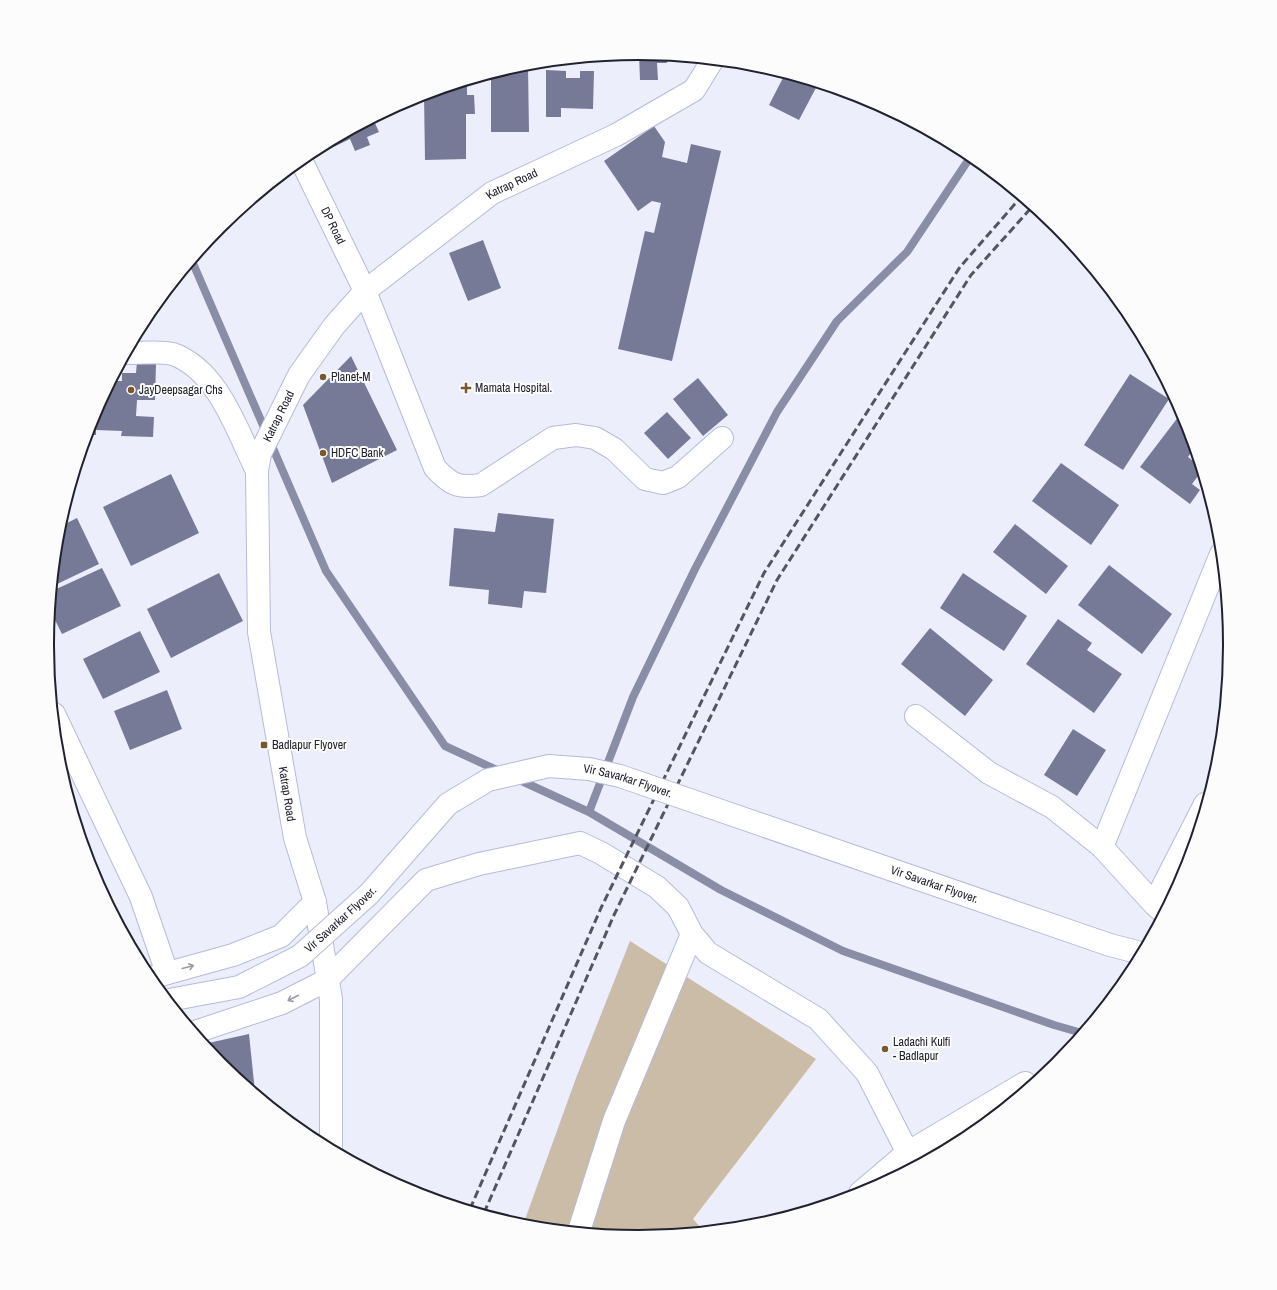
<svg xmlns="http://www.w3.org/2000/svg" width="1277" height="1290" font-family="'Archivo Narrow',sans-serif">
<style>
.green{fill:#cbbca7}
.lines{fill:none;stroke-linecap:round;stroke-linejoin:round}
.stream{stroke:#8a8da6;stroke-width:8}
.building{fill:#767a96}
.street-casing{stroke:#b6bbd8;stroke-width:24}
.secondary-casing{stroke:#b6bbd8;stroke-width:24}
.street{stroke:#fff;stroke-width:22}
.secondary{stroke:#fff;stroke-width:22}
.rail{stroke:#545561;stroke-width:3;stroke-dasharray:8 4;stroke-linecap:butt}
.secondary-bridge-casing{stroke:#b6bbd8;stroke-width:24;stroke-linecap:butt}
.secondary-bridge{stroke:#fff;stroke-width:22}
.oneway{stroke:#9b9ca1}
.poi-dot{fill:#77592d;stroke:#fcfcfc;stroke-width:1.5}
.labels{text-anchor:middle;stroke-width:4;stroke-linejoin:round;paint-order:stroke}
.street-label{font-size:12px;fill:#21222e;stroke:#fcfcfc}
.poi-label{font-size:12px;fill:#21222e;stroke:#fcfcfc;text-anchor:start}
.rim{fill:none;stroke:#21222e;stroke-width:2}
</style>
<rect width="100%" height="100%" fill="#eceefb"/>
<path class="green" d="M630 941 816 1059 693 1219 703 1230 638 1236 523 1225 576 1078Z"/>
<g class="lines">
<path class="stream" d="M192 261 326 571 445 746 501 772
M515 778 589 812 721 890 843 951 1054 1025 1082 1033
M589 812 633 697 695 569 777 412 837 321 907 252 971 156"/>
</g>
<path class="building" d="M639 54 666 56 667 63H657L658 80H640Z
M516 67H528L529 132H491V75Z
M546 70 566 71V78H580V71H594L593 109 561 108V117H546Z
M785 74 818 84 799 120 769 105Z
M464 83H467V95H474L475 114H466V159L425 160 424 95Z
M373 119 379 132 367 137 370 145 355 151 350 139 321 153 319 148Z
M654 126 665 142 662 157 687 163 691 144 721 151 672 361 618 349 645 231 654 233 661 203 652 201 638 211 604 161Z
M483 240 501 288 468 301 449 253Z
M351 356 397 450 332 483 303 405Z
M137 362 156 363 155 400H137L136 416 154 417 153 437 121 436 122 431 96 430V435H87L92 418 112 381H122V373H136Z
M1130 374 1169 399 1123 470 1084 445Z
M698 378 728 415 703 436 673 399Z
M667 412 691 438 668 459 644 433Z
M1179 416 1186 421 1187 425 1183 430 1190 436 1194 448 1188 457 1199 466 1201 472 1192 484 1200 490 1190 504 1140 467Z
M1061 463 1119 505 1091 545 1032 501Z
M171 474 199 533 131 566 103 507Z
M498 513 554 519 546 593 524 591 522 608 488 604 489 590 449 586 454 528 495 532Z
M77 518 99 564 53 586 59 527Z
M1015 524 1068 566 1046 594 993 552Z
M1109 565 1172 614 1142 654 1078 605Z
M102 568 121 606 62 634 50 610 52 591Z
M219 573 243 621 171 658 147 609Z
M963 573 1027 616 1004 651 940 608Z
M1058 619 1092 643 1087 650 1122 674 1094 713 1026 664Z
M930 628 993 680 965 716 901 664Z
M140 631 160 672 103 699 83 659Z
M167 690 182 729 130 750 114 711Z
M1073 729 1106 750 1077 796 1044 775Z
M249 1034 255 1092 220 1063 204 1044Z"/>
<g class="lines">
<defs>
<path id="street" d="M365 291 435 468C451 485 458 488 481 485L553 438 576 435 595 438 614 449 645 479 663 483 678 477 722 438
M127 353C139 353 163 351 173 354 219 371 237 431 257 471
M54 714 141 897 167 973
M916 716 989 773 1052 807 1102 847 1154 904 1163 912
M1102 847 1221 554
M1154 904 1205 804
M327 980 426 880 479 864 580 843 601 853 657 887 678 907 692 934 708 953 818 1019 867 1073 914 1165
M860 1193 907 1153 1025 1083
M579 1231 614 1121 692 934"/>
<g id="secondary">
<path id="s1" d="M301 160 365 291"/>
<path d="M150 978 233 955 281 936 315 902"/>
<path d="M195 1032 282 1003 327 980"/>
<path id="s2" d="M331 1148V999L315 902 295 838 259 632 257 471 260 454 299 375 334 326 365 291 492 193 616 135 694 90 712 61"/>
</g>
</defs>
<use href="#street" class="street-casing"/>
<use href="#secondary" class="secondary-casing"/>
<use href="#street" class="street"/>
<use href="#secondary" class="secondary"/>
<path class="rail" d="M470 1209 601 908 764 573 960 267 1021 197
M484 1213 614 915 777 580 971 275 1032 207"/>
<defs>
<g id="secondary-bridge">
<path id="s3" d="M169 1000 239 987 300 956 369 894 448 804 488 780 549 766 589 769 620 776 1110 945 1141 953"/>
</g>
</defs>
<use href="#secondary-bridge" class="secondary-bridge-casing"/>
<use href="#secondary-bridge" class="secondary-bridge"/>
</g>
<defs><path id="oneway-shaft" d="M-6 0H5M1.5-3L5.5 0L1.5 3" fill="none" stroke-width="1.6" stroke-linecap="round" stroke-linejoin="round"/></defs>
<g class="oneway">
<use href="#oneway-shaft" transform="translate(188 967) rotate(-15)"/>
<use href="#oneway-shaft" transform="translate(293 998) rotate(153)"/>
</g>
<g class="poi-dot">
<circle cx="323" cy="377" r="4"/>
<path d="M464 382h4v4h4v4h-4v4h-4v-4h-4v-4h4z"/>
<circle cx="131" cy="390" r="4"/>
<circle cx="323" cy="453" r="4"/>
<rect x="260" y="741" width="8" height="8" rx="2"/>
<circle cx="885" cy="1049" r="4"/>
</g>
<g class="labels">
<g class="street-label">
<text dy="4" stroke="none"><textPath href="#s2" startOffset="1079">Katrap Road</textPath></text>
<text dy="4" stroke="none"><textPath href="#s1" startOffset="73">DP Road</textPath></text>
<text dy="4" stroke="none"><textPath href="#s2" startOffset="744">Katrap Road</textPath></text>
<text dy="4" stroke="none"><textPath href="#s3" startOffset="542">Vir Savarkar Flyover.</textPath></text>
<text transform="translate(287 794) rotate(81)" y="4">Katrap Road</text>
<text dy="4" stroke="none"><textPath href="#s3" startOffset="866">Vir Savarkar Flyover.</textPath></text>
<text dy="4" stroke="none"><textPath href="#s3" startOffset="194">Vir Savarkar Flyover.</textPath></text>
</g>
<g class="poi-label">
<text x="331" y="381">Planet-M</text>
<text x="475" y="392">Mamata Hospital.</text>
<text x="139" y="394">JayDeepsagar Chs</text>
<text x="331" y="457">HDFC Bank</text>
<text x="272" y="749">Badlapur Flyover</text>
<text x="893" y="1046">Ladachi Kulfi<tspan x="893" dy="14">- Badlapur</tspan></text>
</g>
</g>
<path d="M0 0H1277V1290H0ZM638 60H639A584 584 0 0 1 1223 644V646A584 584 0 0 1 639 1230H638A584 584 0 0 1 54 646V644A584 584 0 0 1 638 60Z" fill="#fcfcfc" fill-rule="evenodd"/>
<path class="rim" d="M638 60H639A584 584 0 0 1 1223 644V646A584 584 0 0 1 639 1230H638A584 584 0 0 1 54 646V644A584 584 0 0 1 638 60Z"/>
</svg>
